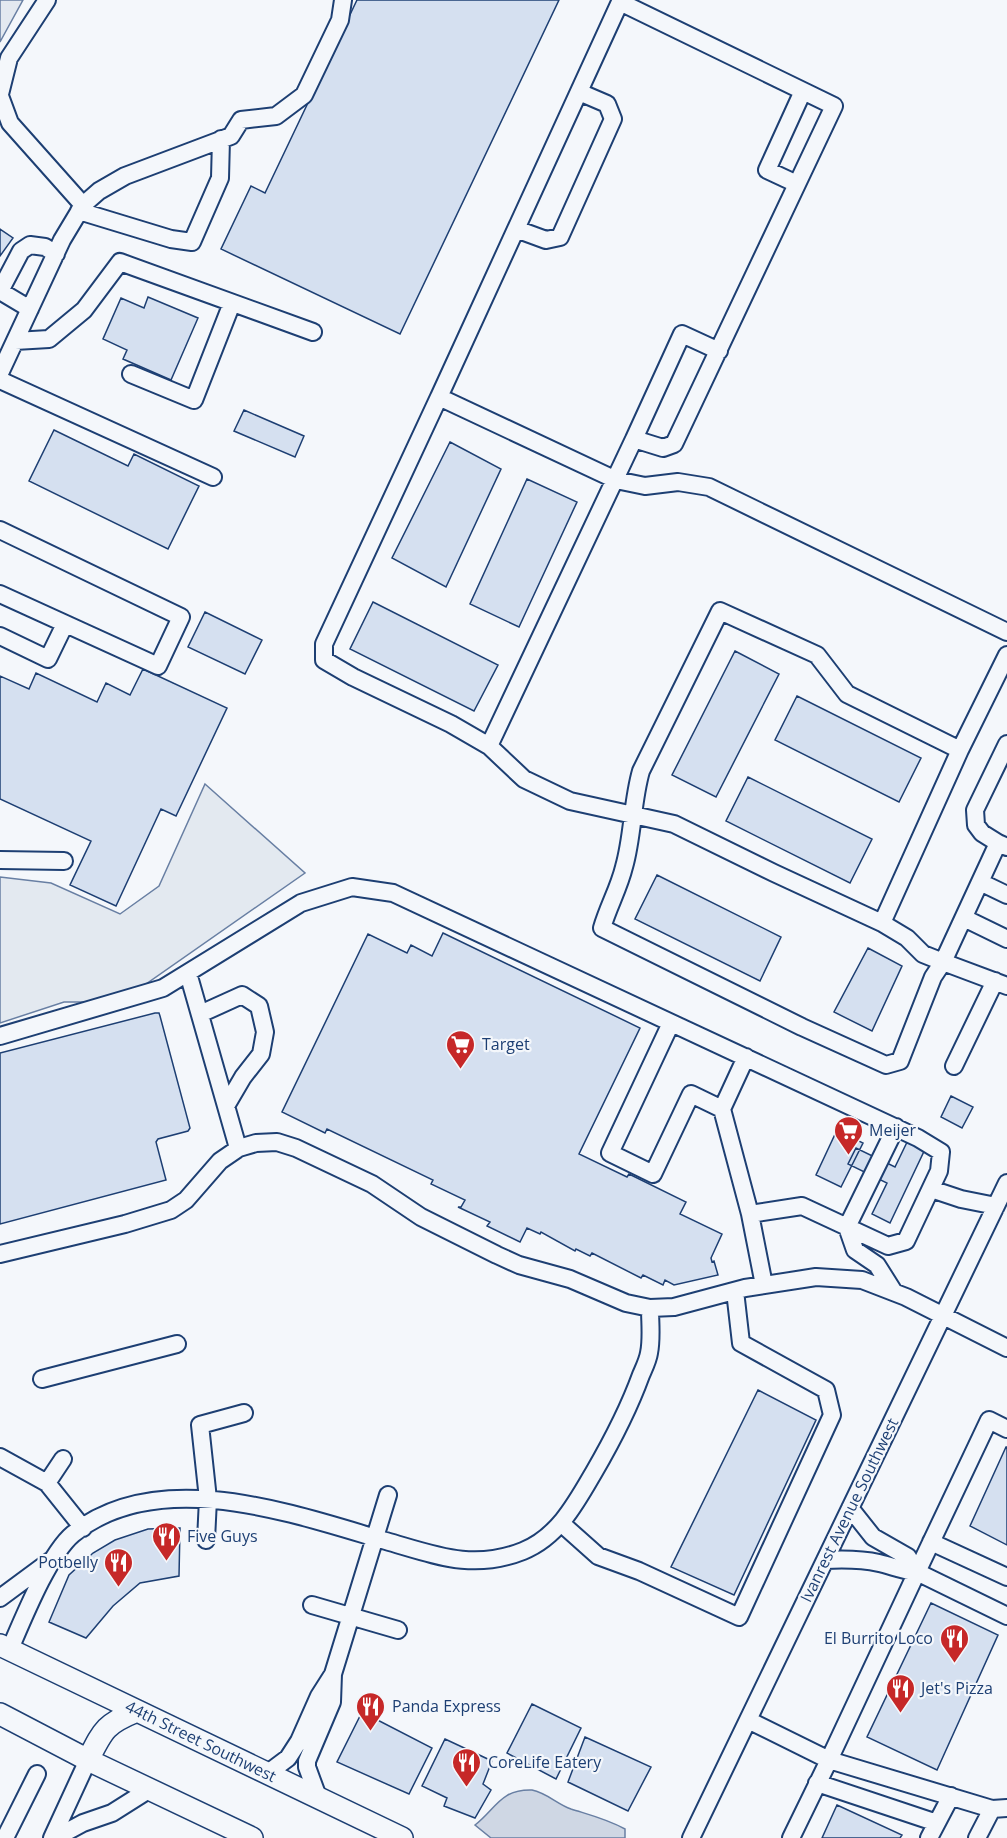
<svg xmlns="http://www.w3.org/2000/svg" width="1007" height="1838" font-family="'Open Sans',sans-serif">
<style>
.green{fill:#e3e9f0;stroke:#687fa3;stroke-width:1.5}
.water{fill:#cfd7e4;stroke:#687fa3;stroke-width:1.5}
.building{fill:#d5e0f0;stroke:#1d3f73;stroke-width:1.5}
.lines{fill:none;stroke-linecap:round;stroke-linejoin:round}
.minor-casing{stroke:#1d3f73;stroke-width:20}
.major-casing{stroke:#1d3f73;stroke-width:24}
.minor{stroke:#f4f7fb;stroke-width:16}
.major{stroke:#f4f7fb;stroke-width:21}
.labels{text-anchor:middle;stroke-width:4.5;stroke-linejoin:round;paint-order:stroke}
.poi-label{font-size:16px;fill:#1d3f73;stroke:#f4f7fb;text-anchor:start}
.street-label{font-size:16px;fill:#1d3f73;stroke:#f4f7fb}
</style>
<rect width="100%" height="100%" fill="#f4f7fb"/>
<path class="green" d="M0 0H23L0 42Z
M205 784 305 873 133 993 103 1002H64L0 1023V877L51 883 120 914 159 886Z"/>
<path class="water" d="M532 1790C547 1793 557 1804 571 1809 590 1815 607 1819 625 1829V1838H491L475 1825C496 1809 500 1789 532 1790Z"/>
<path class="building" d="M357 0H559L400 334 221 249 251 186 265 193Z
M0 229 13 238 0 256Z
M148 297 198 318 171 380 123 359 127 350 103 339 121 298 144 308Z
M244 410 304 436 295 457 234 431Z
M54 430 128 466 134 454 199 486 168 549 29 481Z
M450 442 501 469 446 587 392 558Z
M527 479 577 502 519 627 470 604Z
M373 602 498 665 474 711 350 649Z
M205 612 262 640 245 674 188 647Z
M735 651 779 674 716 797 672 775Z
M143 669 227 708 176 816 161 809 116 906 70 885 91 841 0 799V676L29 689 36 673 97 702 106 683 130 695Z
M797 696 921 758 899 802 775 740Z
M748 777 872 839 850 883 726 821Z
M657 875 781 937 760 981 635 919Z
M443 933 640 1028 579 1154 627 1177 629 1174 686 1202 680 1214 722 1234 711 1258 712 1262 714 1261 718 1275 674 1285 665 1280 663 1285 643 1275 641 1278 592 1253 590 1256 576 1249 575 1251 541 1232 540 1234 527 1228 520 1242 487 1226 490 1222 458 1207H461L465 1200 431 1184 433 1180 327 1129 325 1133 282 1112 368 934 407 953 411 945 432 956Z
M868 948 902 966 872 1031 834 1012Z
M155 1013H159L160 1016 190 1128 188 1131 158 1139 156 1142 166 1180 0 1224V1053Z
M951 1096 973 1107 962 1128 941 1117Z
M837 1130 863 1143 841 1187 816 1175Z
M910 1136 927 1145 890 1223 872 1214 887 1183 848 1164 856 1148 895 1167Z
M758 1390 816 1420 734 1595 671 1567Z
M1006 1447H1007V1545L970 1526Z
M180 1528 179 1576 140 1583 113 1606 86 1638 49 1622 69 1575 93 1553 115 1540 148 1529Z
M931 1603 998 1635 937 1770 867 1737Z
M532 1704 581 1728 556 1779 507 1753Z
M362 1712 432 1748 409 1794 337 1762Z
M585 1737 651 1767 628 1811 568 1782Z
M445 1739 492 1761 483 1784 491 1790 475 1818 444 1806 447 1798 422 1786Z
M837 1805 902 1835 900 1838H822Z"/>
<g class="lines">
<defs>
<path id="minor" d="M0 94 9 58 47 0
M0 96 10 123 83 205
M797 184 767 170 803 91
M79 211 171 239 192 242 220 178 221 139
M516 229 546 240 560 237 613 119 607 104 579 92
M30 309 0 291 21 251 30 245 45 247 56 254
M15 341 49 339 84 310 120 262 313 332
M0 373 62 240 83 205 99 191 125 176 231 136 241 120 276 116 304 95 340 20 343 0
M131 374 194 400 232 303
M0 380 213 477
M439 397 620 2 834 106 674 444 663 448 634 439 489 746
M634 439 682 334 719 351
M0 530 181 617 158 666 0 594
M0 636 48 659 65 624
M960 750 1007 655
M998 843 982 833 976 825 975 810 1007 744
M1007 847 998 843 943 962 1007 986
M0 860 64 861
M980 882 1007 895
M964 918 1007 939
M882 923 960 750 847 694 817 655 720 611 641 771C632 802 633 836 624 867 619 888 608 907 602 928L802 1027 886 1065 900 1061 933 977 943 962 923 954 907 938 882 923 774 873 674 824 570 801 524 779 489 746 451 724 353 677 324 660V644L439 397 616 480 645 486 678 482 709 487 1007 632
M188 973 238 1148
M200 1014 242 995 259 1006 265 1032 261 1054 243 1077 226 1106
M671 1023 610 1153 653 1174 691 1094 722 1109 750 1214
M0 1036 163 988 301 903 352 887 393 893 918 1138 941 1152 939 1171 906 1241 888 1246 802 1206 750 1214 764 1285
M954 1066 995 981
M722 1109 746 1057
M931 1189 961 1199 996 1206
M0 1254 125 1224 171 1210 186 1200 220 1161 239 1148 256 1143 277 1142 296 1148 372 1184 421 1217 497 1255 519 1265 570 1279 626 1303 650 1308 674 1307 745 1288 816 1277 862 1280 906 1297 1007 1348
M894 1292 877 1265 855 1250 847 1227 896 1127
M42 1379 177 1344
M1007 1429 989 1420 917 1572 1007 1616
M0 1457 47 1483
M63 1459 47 1483 83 1528
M850 1508 873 1537 908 1557 917 1572
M561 1523 598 1556 639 1571 739 1617 832 1415 826 1390 741 1343 735 1291
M206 1540 208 1499 200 1425 244 1413
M931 1542 1007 1577
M825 1560C844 1559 861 1559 879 1563 892 1566 904 1571 917 1572
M917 1572 829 1760 992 1809
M0 1598 50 1561
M312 1605 398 1630
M10 1649C23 1619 49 1554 73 1534 158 1465 294 1514 386 1541 435 1555 473 1571 523 1551 558 1537 576 1503 594 1472 612 1441 629 1408 641 1375 644 1368 648 1360 649 1353 652 1339 650 1323 650 1308
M333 1674 388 1495
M748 1720 829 1760 791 1838
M268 1773 288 1758 299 1741 319 1696 333 1674 332 1702 307 1761V1767L318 1797
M817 1783 937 1823
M5 1838 37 1774
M52 1838 88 1760
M55 1838 83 1823 112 1813 150 1789
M691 1838 1007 1183
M929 1838 951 1796
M977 1838 992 1809 1007 1808"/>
<path id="major" d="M0 1645 402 1838
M0 1714 88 1760 252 1838
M88 1760C103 1730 105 1724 137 1711"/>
</defs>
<use href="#minor" class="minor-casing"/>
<use href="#major" class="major-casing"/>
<use href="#minor" class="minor"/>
<use href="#major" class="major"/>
</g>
<defs>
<symbol id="supermarket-pin" viewBox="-11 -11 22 30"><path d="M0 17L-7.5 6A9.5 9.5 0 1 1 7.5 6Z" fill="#c62828" stroke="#f4f7fb"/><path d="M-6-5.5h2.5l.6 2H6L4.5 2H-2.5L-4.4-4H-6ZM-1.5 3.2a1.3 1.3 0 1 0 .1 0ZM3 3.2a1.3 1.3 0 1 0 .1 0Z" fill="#fff"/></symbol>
<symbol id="restaurant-pin" viewBox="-11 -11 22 30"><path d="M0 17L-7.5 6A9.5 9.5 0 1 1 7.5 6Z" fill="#c62828" stroke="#f4f7fb"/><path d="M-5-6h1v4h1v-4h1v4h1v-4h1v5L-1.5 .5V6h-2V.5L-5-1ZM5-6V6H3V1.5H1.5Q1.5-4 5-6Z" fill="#fff"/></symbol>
</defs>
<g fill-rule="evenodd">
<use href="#supermarket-pin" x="444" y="1028" width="33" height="45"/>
<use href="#supermarket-pin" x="832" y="1114" width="33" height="45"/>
<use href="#restaurant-pin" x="150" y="1520" width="33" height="45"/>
<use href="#restaurant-pin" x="102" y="1546" width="33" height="45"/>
<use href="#restaurant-pin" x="938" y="1622" width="33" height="45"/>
<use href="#restaurant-pin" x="884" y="1672" width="33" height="45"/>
<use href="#restaurant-pin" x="354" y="1690" width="33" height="45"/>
<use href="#restaurant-pin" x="450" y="1746" width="33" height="45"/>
</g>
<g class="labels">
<g class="poi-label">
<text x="482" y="1050">Target</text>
<text x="869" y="1136">Meijer</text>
<text x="187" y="1542">Five Guys</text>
<text x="98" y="1568" text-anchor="end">Potbelly</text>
<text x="933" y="1644" text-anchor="end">El Burrito Loco</text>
<text x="921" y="1694">Jet's Pizza</text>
<text x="392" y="1712">Panda Express</text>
<text x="488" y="1768">CoreLife Eatery</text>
</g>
<g class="street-label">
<text transform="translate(849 1510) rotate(-64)" y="6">Ivanrest Avenue Southwest</text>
<text transform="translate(201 1741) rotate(26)" y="6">44th Street Southwest</text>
</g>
</g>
</svg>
